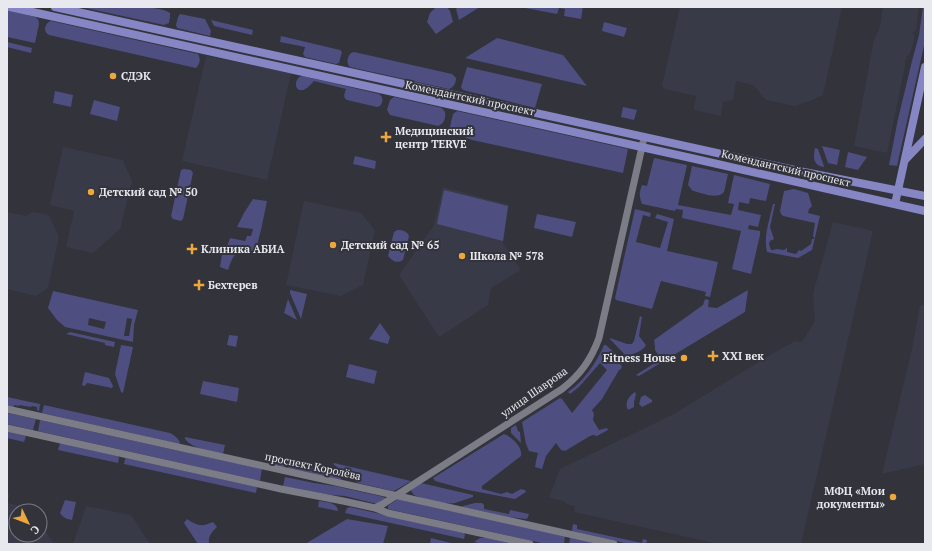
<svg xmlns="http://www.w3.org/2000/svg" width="932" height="551" font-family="'PT Serif',serif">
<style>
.built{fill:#393a48}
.green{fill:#4e4e80;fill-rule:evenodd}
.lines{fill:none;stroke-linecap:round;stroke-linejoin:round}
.minor{stroke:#7b7c85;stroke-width:7}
.major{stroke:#8786c4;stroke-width:8}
.poi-dot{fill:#eea73c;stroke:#32333b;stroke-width:1.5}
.labels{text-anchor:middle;stroke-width:4;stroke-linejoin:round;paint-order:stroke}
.poi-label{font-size:11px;font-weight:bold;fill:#e8e9ee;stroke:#32333b;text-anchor:start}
.street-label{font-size:11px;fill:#e8e9ee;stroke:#32333b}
</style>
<rect width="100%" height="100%" fill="#32333b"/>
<path class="built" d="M680 7H842L823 95 810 101 795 106 766 100 753 85 736 81 733 100 723 102 721 116 694 110 696 96 665 89 662 86Z
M883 7H919L916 30 912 33 915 36 914 40 910 54 906 57 907 59 905 61V66L887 153 854 146 874 40 880 27Z
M206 56 291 73 267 180 182 161Z
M63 147 123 160 132 181 120 229 93 253 66 247 74 211 50 205Z
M443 187 509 205 503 243 521 270 491 288 488 305 439 337 399 275 434 225Z
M304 201 361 213 375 230 363 285 341 296 286 285Z
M7 212 26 216 32 212 49 215 59 237 48 288 36 296 7 289Z
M833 222 873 231 801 544H719L574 512 575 506 567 504 563 501 555 499 549 497 560 469 674 414 770 355 795 341 802 342 815 321 813 294Z
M925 304V464L882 474 912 349 920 306Z
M7 494 10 495 7 503 28 507 31 511H16V535H40V522L54 544H7Z
M86 506 131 515 150 544H73Z"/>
<path class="green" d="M81 7C98 7 160 4 170 13V17L169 23 164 25Z
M436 7H447L450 11 453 22 436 34 427 22 430 13Z
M458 7H480L459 20 456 9Z
M520 7H583L581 19 564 16 565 9 559 8 557 14Z
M923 7H925V41L897 166 889 165 898 119 912 61 919 35Z
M7 10 35 17C38 19 39 20 39 24L35 43 7 37Z
M180 14 205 19 211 31 210 36 177 28 176 25 178 17Z
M211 20 253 30 252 35 214 26Z
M50 21H51L198 54C201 59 200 64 196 68L49 35C43 32 44 25 50 21Z
M604 22 627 28 624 37 602 31Z
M281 36 340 50 342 52 339 63 336 64 305 57 303 54 305 47 280 42Z
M497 38 563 55 587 86 465 58Z
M7 42 32 48 31 53 7 47Z
M354 52 452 74 456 78C456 83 454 87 449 89L350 67C346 63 347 57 351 53Z
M467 67 542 84 535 108 463 90 461 87Z
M303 76 379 94C384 98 383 102 380 106L377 107 347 100C342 97 345 93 346 89L314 81C311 84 307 89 303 90 295 92 294 82 299 77Z
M55 91 73 95 71 107 53 103Z
M394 97 442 108 445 112C446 118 444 124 438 126L390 115 387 110 390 100Z
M94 100 120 107 117 121 90 114Z
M623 107 637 110 634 120 621 117Z
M457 111 628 149 623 173 472 140 449 131 453 114Z
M822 146 840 150 837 165 828 163Z
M815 148 818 149 824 166V167C813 166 813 157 815 148Z
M848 152 867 157 858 170 845 167Z
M355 156 376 161 375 169 353 164Z
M654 158 687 165 678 205 731 215 734 204 728 203 734 175 770 184 766 201 750 198 749 204 739 202 738 210 761 215 758 227 749 225 748 229 760 231V235L751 274 732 269 741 231 682 218 683 210 676 209 675 211 642 204C639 196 639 193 642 185L647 186Z
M692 166 728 174 724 192C717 200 702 193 693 191L691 189 688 185Z
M184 169 191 170 193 173 183 219 181 221 173 219 171 216 181 170Z
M794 189 808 193 812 206 809 209 808 213 820 216 812 250 798 258 767 252C763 236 770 219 773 204H775L770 227 774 239 770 241 769 244 771 250H773L777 249 784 250 787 248V252L796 254 799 250 801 251 811 244 812 239H814V237L813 236 815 223 783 216 781 214 780 211 784 191Z
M444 190 508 206 503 241 437 224Z
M253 199 267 201 261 230 255 253C235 252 235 250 228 270L220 267 222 254 228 255 229 248 227 247 230 238 245 241 247 236H251L253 229 237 227 244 213Z
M635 209 651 213 650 217 643 215 636 242 660 248 668 222 655 218 657 214 674 219 667 251 718 262 710 297 705 296 706 292 661 281 652 309 616 300 615 298Z
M537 214 576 222 572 237 534 228Z
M397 230C403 230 407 231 409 236L403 260C397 264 392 261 388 256L394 232Z
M290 290 307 294 301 319 290 293Z
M748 290 745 312 639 376 636 375 661 359 655 350V347L654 340 703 305 705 299 709 300 708 307 717 308Z
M53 291 138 310 134 325 133 342 65 327 57 320 48 308ZM89 318 106 322 104 329 88 325ZM127 318 132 319 129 336H124Z
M288 299 297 320 284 313Z
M640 316 642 317 639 336 646 345C642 352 633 354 626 356L610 339V338L627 344H632L634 341Z
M380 323 390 337 388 344 369 339Z
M70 332 115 342 114 347 105 345V343L66 334Z
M229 335 238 336 236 347 227 345Z
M121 345 133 347 123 393 121 392 115 374Z
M604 345H606C610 349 616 353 619 359L615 360 616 362 619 363 622 366 621 369 619 370 602 399 592 410 594 414 593 420 599 430 607 428 608 430 597 436 593 435 590 436 565 451 561 450 556 443 546 456 542 469 538 468 535 467 536 461 538 453 529 451 526 444 522 422 560 398 562 399 572 413 607 370 600 363 579 387 570 394 568 392C585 380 596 363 604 345Z
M349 364 377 371 374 384 346 377Z
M85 372 109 378 113 386 112 388 87 383 85 386 82 385Z
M203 381 239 388 237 402 200 394Z
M635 392 636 394 634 402V407L628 410C624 403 629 396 635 392Z
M645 395 652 400V402L642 407 639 404 641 397Z
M7 397 40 404 39 411 37 410V407L32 406 31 407 19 405V406L14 405V407L7 406Z
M44 405 170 433C174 435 179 439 180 443L179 444 42 413Z
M7 413 36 419 33 430 7 424Z
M40 420 262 469 260 481 38 431Z
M516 425 518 431 520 432 521 443 511 433V428Z
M7 431 26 436 24 442 7 438Z
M504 434C512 437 523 447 521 456L482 486V489L501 494 507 492 512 494 521 489 525 490 526 492 515 499 468 490 435 481 433 478Z
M185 437 225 445 223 454C210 451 194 450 185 439Z
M60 443 118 456 119 458 118 463 58 450Z
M273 456 286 459 284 468 271 465Z
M126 458 257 487 256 493 124 464 125 459Z
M290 460C307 464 331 465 342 480L288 468Z
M334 463 411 481 396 490 393 491 358 483 333 464Z
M285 477 314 483 335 486 384 497 386 499 377 504 345 496 319 494 283 486Z
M421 483 473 495V497C467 499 461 501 455 503 446 505 422 499 414 495L411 491 412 489Z
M398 499 565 536 564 544H546L388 509V506L389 505Z
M65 500 76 502 72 520C67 519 63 518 60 513Z
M319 501C326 502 337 502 338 511L318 507Z
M475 503H482L484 505V509L509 514 510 510 529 514 527 519 508 517 463 507V506Z
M350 507 464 533 465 535 464 539 345 513 347 508Z
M187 519C197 526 202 527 213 522L217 527C211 533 208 536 209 544H198L184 523Z
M347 519 388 526 383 544H305Z
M573 524 577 525V529L642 543 643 539 647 540 646 544H629L572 531Z
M570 537 600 544H569Z
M431 538 451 543 450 544H430Z
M480 538H487L513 544H484L474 542Z"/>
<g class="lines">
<path class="minor" d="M7 409 614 544
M7 428 281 489 343 501 375 508 388 513 530 544
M375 508 383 504 562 389C580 375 591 360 599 338L644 138"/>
<path class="major" d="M10 7 691 158 925 211
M55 7 799 171 925 196
M905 160 925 139
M895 204 925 67"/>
</g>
<g class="poi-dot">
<circle cx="113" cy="76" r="4"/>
<path d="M384 131h4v4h4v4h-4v4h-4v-4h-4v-4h4z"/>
<circle cx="91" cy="192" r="4"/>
<circle cx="333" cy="245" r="4"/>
<path d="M190 243h4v4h4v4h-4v4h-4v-4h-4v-4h4z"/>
<circle cx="462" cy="256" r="4"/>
<path d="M197 279h4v4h4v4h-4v4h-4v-4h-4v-4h4z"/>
<path d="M711 350h4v4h4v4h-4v4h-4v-4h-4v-4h4z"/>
<circle cx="684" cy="358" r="4"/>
<circle cx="893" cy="497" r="4"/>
</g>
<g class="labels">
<g class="poi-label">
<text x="121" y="80">СДЭК</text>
<text x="395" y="135">Медицинский<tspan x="395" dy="13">центр TERVE</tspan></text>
<text x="99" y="196">Детский сад № 50</text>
<text x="341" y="249">Детский сад № 65</text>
<text x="201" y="253">Клиника АБИА</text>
<text x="470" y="260">Школа № 578</text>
<text x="208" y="289">Бехтерев</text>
<text x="722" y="360">XXI век</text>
<text x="676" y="362" text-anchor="end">Fitness House</text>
<text x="885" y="495" text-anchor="end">МФЦ «Мои<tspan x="885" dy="13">документы»</tspan></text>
</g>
<g class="street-label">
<text transform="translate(470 98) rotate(12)" y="4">Комендантский проспект</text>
<text transform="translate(786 168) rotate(13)" y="4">Комендантский проспект</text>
<text transform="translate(534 392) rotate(-35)" y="4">улица Шаврова</text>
<text transform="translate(313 466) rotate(12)" y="4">проспект Королёва</text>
</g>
</g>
<rect width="932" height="551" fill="none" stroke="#e8e9ee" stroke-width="16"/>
<g transform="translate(28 523) rotate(133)"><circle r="19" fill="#32333b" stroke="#7b7c83"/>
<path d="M0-3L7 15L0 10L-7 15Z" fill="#eea73c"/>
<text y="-6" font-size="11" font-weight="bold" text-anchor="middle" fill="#e8e9ee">С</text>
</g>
</svg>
